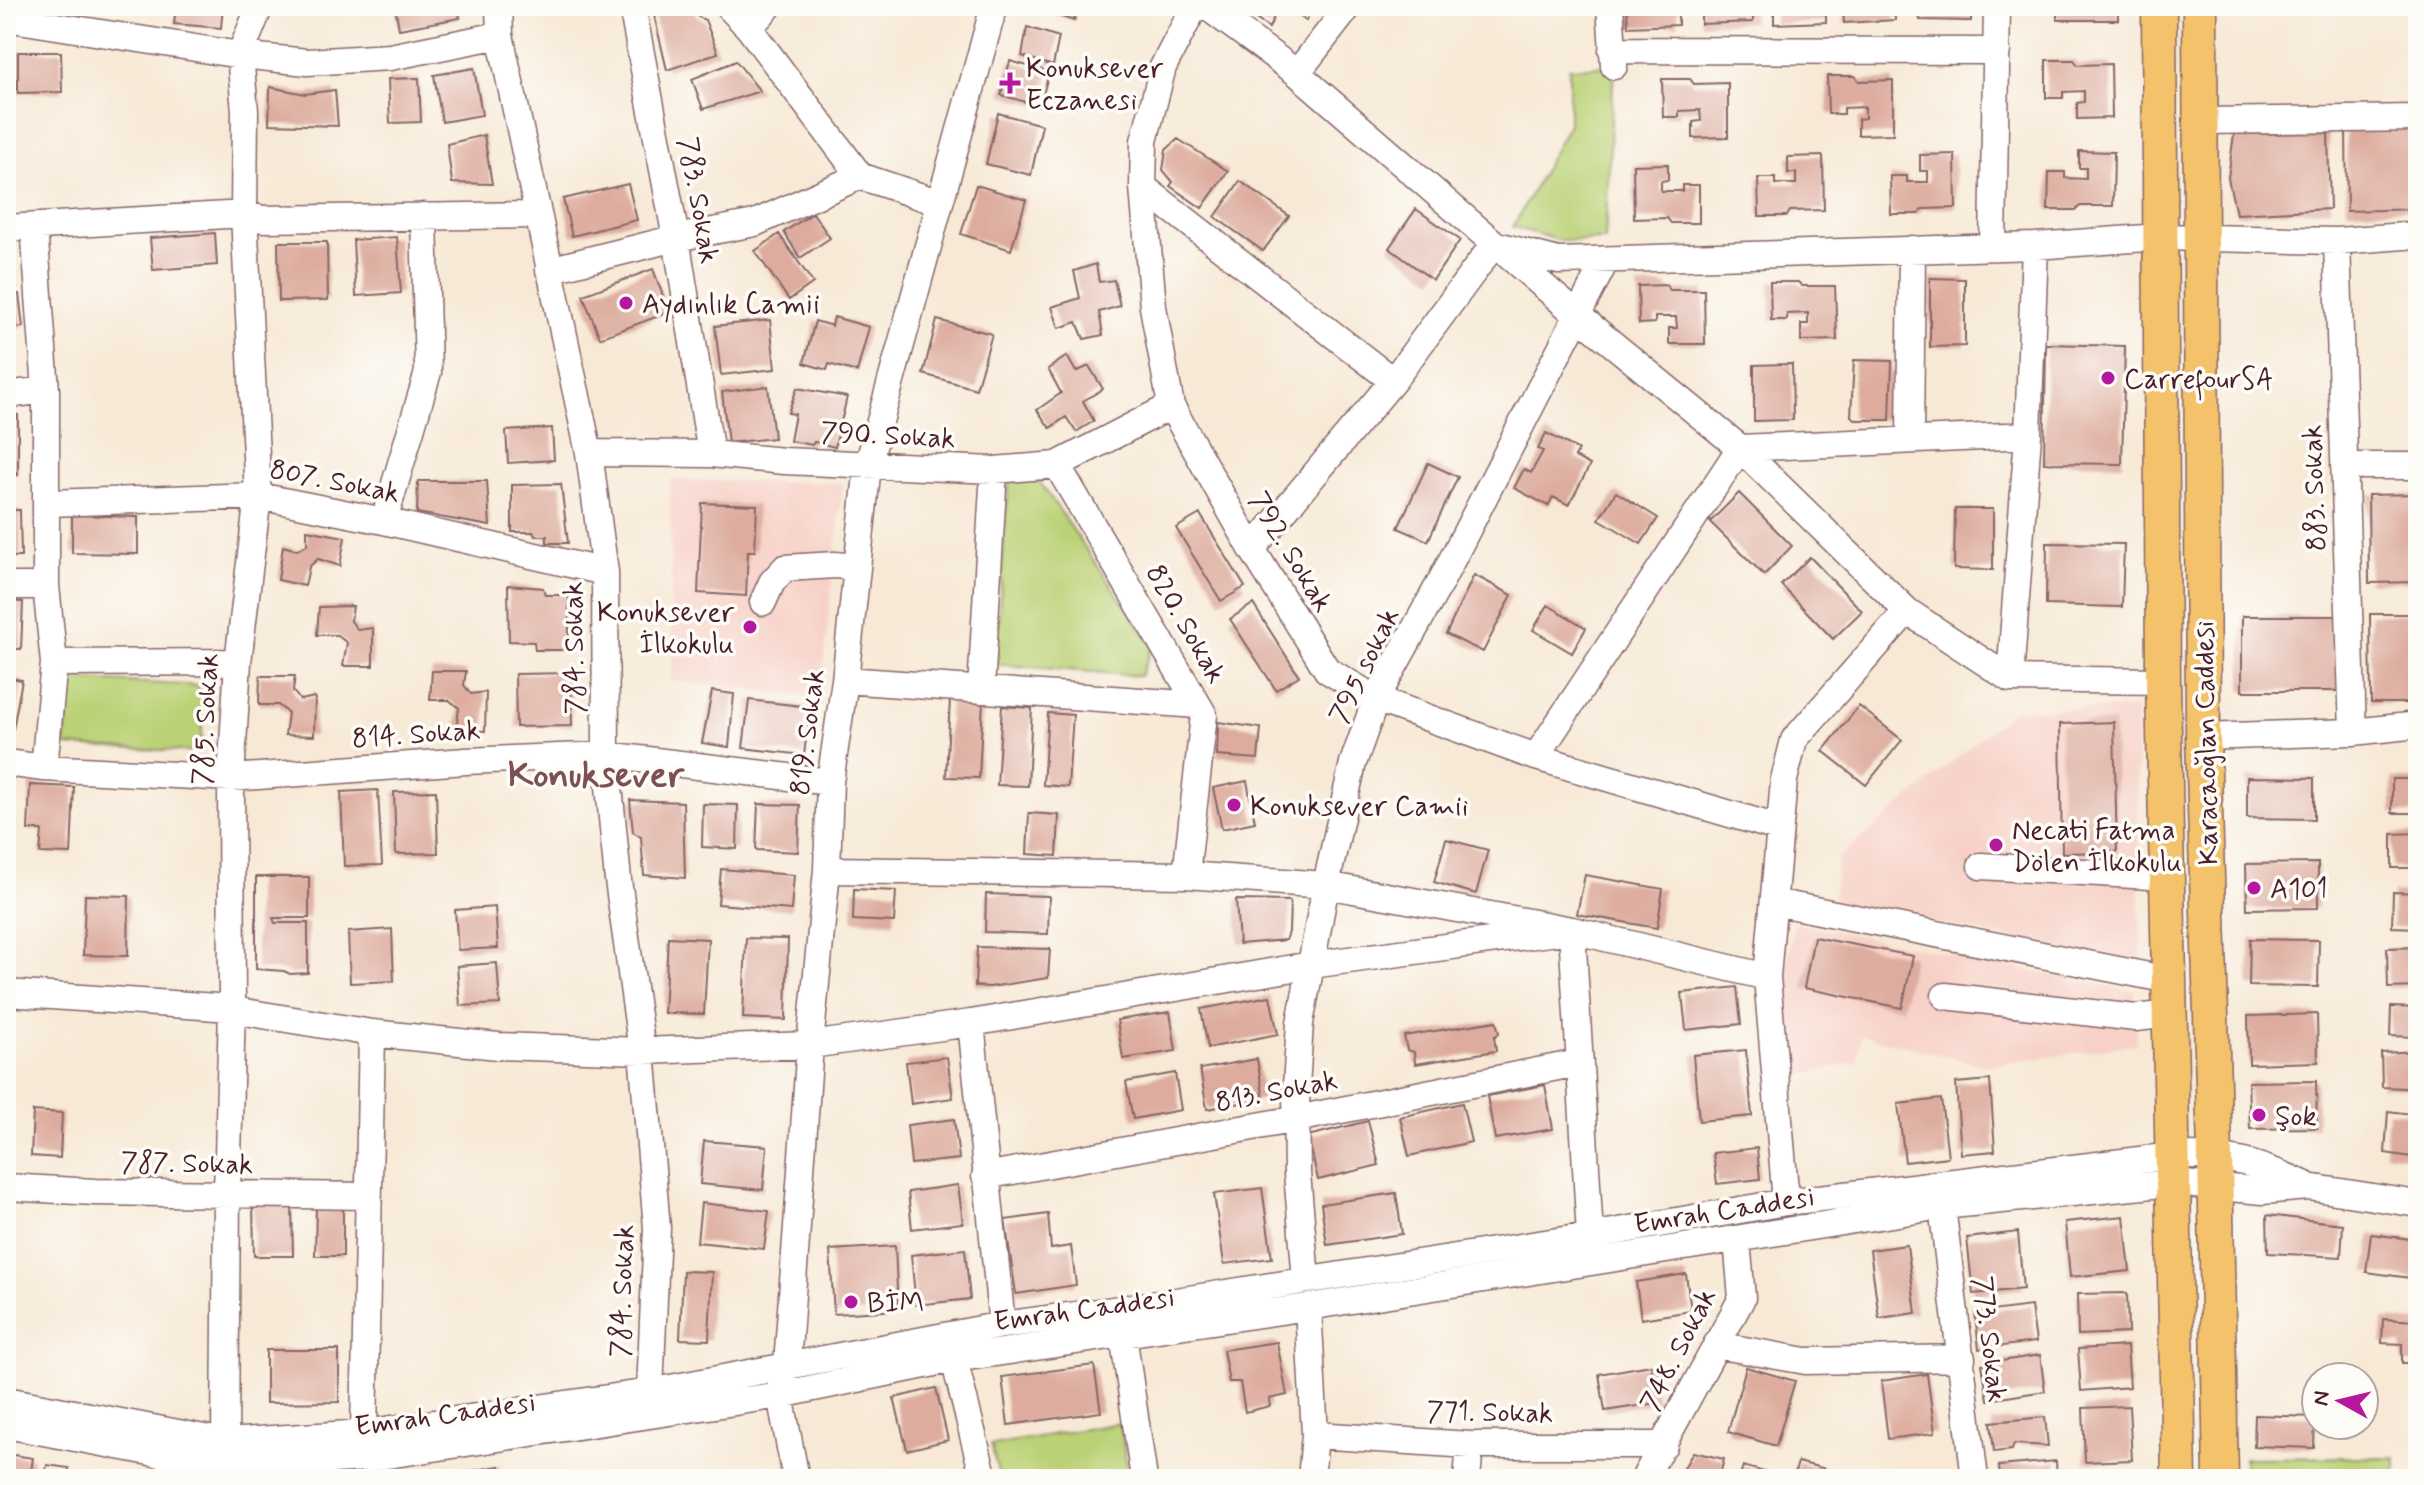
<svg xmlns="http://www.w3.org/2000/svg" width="2424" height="1485" font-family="Mynerve,sans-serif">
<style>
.built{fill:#f7d1c7}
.green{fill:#bad175;stroke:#827850;stroke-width:2}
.building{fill:#ddac9e}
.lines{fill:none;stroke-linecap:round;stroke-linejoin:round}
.minor-casing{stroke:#876667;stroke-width:29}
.major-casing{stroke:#876667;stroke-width:37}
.minor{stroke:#fff;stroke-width:26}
.major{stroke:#f3c26a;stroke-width:34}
.poi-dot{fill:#b5179e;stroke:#fdfcf7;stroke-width:3}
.labels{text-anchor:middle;stroke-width:7;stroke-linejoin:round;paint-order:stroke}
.poi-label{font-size:28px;fill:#4a1f2b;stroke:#fdfcf7;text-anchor:start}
.street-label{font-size:28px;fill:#4a1f2b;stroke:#fdfcf7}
.district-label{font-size:36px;font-weight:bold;fill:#7d5053;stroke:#fdfcf7}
</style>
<rect width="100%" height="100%" fill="#fdfcf7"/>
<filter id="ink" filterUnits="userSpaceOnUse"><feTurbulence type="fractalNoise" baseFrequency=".0125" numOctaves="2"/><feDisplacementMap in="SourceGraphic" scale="16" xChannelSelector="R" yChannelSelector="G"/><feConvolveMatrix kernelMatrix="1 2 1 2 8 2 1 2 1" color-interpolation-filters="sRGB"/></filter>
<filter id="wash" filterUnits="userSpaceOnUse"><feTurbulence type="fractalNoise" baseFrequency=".006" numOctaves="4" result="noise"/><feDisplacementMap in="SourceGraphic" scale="32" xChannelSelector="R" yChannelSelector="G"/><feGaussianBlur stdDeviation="1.8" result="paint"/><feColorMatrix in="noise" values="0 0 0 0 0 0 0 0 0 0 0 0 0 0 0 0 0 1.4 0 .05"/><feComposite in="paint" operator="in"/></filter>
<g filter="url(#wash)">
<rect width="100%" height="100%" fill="#f7e9d6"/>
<path class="built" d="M670 480 843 483 820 697 672 681Z
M2136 708 2141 966 1833 901 1838 858 2014 710Z
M1794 923 2135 991 2137 1044 1986 1066 1861 1035 1857 1062 1797 1076 1781 1000Z"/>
<path class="green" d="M1614 66 1605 240 1562 241 1513 227 1569 124V68Z
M1009 480 1039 481 1153 646 1140 676 995 664Z
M68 679 204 686 201 752 65 746Z
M1120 1423 1129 1479H1000L991 1445Z
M2396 1457V1479H2244V1458Z"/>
<g id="blocks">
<path class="building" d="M176 6H223L221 28 174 24Z
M395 6H458L460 18 399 29Z
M662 6H689L698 17 705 20 718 53 667 70 653 11Z
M1029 6H1078L1074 21Z
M1237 6H1313L1306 21 1288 8 1277 10 1269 28Z
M1627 6H1678V25L1628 27Z
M1701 6H1753V22L1701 24Z
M1774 6H1826V22L1774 24Z
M1843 6H1894L1895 20 1844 23Z
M1919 6H1971V21L1920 20Z
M2057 6H2118V20H2057Z
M1027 27 1059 37 1053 66 1022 56Z
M18 52H61L62 92 18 93Z
M2046 60H2074L2078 65 2111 64 2112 118 2077 119V103L2084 102V91L2063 92V98H2046Z
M736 61 760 91 703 109 692 79Z
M1010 61 1049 72 1040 106 1001 95Z
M474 68 482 115 442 122 434 75Z
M1827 76H1855L1859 81 1893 80V134L1858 135V119L1865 118V107L1844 108V114H1828Z
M419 78 421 122 390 123 388 79Z
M1662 79H1690L1694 84 1728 83V137L1693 138V122L1701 121 1700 110 1679 111V117H1663Z
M270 87 305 94 335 90 338 126 269 124Z
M998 113 1042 125 1031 175 986 164Z
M2418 129V209L2347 211 2346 130Z
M2328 133 2330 209 2236 214 2228 178 2234 134Z
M484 135 492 184 452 183 447 144Z
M1178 139 1228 171 1202 208 1170 186 1173 182 1163 170 1166 150Z
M2079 151 2114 152 2113 206H2080L2076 210H2048L2049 172H2065V178L2086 179V168H2079Z
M1955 154 1956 208 1922 209 1919 214H1891L1890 176H1907V182H1928V171H1920V155Z
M1823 156 1824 210 1790 211 1787 216H1759L1758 178H1775V184H1796V173H1788V157Z
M1668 164V180L1661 181V191H1682V185H1699V223H1671L1667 218 1634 219 1633 165Z
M1240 181 1289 216 1263 251 1215 217Z
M628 184 637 220 572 236 563 199Z
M976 185 1026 200 1011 250 961 234Z
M1416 209 1460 240 1433 280 1389 248Z
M813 213 830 238 800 258 784 232Z
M215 233 217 265 153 270 150 238Z
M779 234 813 283 789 300 755 251Z
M397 237 401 293 356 296 353 240Z
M6 242H8L12 277H6Z
M278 242H327L328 300 279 301Z
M1096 264 1099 282 1114 280 1120 306 1099 312 1103 335 1084 339 1077 322 1059 328 1052 307 1080 298 1074 271Z
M653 269 669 312 600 338 583 295Z
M1930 278 1965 279V346L1930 347Z
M1770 282H1798L1802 286H1835L1837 340 1801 341V324H1808V313L1787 314V320H1771Z
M1666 285 1670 290H1704L1705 344H1669V328H1677L1676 317H1655V323L1639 324 1638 286Z
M19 294 23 327 6 329V295Z
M834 317 869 327 857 372 829 364 827 370 804 363 815 321 832 326Z
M770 320 775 369 721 375 715 326Z
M937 320 992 334 976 389 923 374Z
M2046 344 2125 346 2122 464 2044 463Z
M1067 356 1076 372 1089 366 1103 389 1083 401 1094 421 1076 432 1066 417 1050 428 1037 410 1061 393 1048 369Z
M1854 360 1892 361 1890 420H1857L1851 416Z
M1792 364 1793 420 1754 421V365Z
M768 386 774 438 728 443 722 392Z
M797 388 847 397 835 447 814 442 812 445 790 441 795 414 788 413Z
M6 415H18V475H6Z
M552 428 554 460 508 463 506 431Z
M1546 433 1579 450 1575 457 1590 465 1569 505 1553 497 1548 506 1514 488 1524 469 1531 473 1543 451 1538 449Z
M1428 463 1458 477 1428 541 1398 528Z
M418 481H487L490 526 417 513Z
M561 484 568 543H547V536H535L533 532H512V485Z
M1616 492 1658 518 1641 544 1599 519Z
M1739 493 1792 546 1764 575 1710 522Z
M2418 494V582L2369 583 2368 495Z
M702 503 757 505 755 551H748L746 596 698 593Z
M1955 509H1993V570L1954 569Z
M6 510H20L21 557H6Z
M1200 514 1245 587 1221 601 1176 528Z
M72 515 138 517V554L72 553Z
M307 530 345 537 340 566 318 559 309 567 305 586 278 580 283 546 297 550 307 545Z
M2047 543 2124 544 2122 607 2046 605Z
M1810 557 1862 611 1833 639 1781 585Z
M1474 575 1512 595 1483 652 1446 634Z
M508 585 543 588 545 595H569V650H535L534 642 509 641Z
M6 601 23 602 21 649H6Z
M1253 604 1299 676 1276 690 1230 619Z
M1548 605 1586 628 1572 653 1533 630Z
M353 606 351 621 358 630 373 628V666H343L347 643 337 635H317L319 607Z
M2370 614H2418V703H2371Z
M2242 616H2339V691H2242Z
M432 671H466L464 685 471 694 486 692 485 731 456 730 459 708 449 700H430Z
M571 673 572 726 516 727 515 674Z
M260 676H295L293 691 300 700 315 697 314 736 285 735 288 713 278 705H259Z
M6 677 22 680 13 729 6 728Z
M712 691 734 694 729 747 702 743Z
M950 699 983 701 979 778 946 777Z
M749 700 810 707 804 755 743 748Z
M1002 706 1032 708 1028 786 997 785Z
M1859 706 1902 740 1866 785 1823 751Z
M1048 713 1073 715 1068 787 1043 785Z
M1218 722 1261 728 1258 759 1217 756Z
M2114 722 2117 852 2062 853 2060 724Z
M2247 777 2314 778V819L2247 818Z
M2392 779H2418V813H2392Z
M1247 781 1255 822 1222 829 1213 788Z
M30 785 74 787 71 854 40 853 42 830H28Z
M378 790 382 865 344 866 341 792Z
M436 791 438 853 396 854 394 792Z
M630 800 683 802 685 878 644 875 641 837 633 832Z
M703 804 738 805 737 849 702 847Z
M758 804 800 805 798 852 756 850Z
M1029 813 1059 815 1057 856 1027 854Z
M2418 833V868H2392V834Z
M1446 839 1488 850 1476 894 1434 882Z
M2318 863V908L2247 909 2246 864Z
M721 869 794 875 791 910 718 904Z
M1585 875 1663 889 1657 928 1577 914Z
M256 877H309V918H273L275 923H308V973L290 974 284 971 256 969Z
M854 889 896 891 894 922 853 920Z
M2393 892 2418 893V928L2392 927Z
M986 894 1049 896 1048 934 985 932Z
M85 895 129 896 128 956 83 955Z
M1236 900 1290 901 1289 932 1286 940 1239 944Z
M495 907 498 948 458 950 455 910Z
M392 929 394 981 350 983 348 932Z
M668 937 708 939 704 1014 664 1013Z
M1814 937 1913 956 1902 1008 1804 988Z
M746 938 788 939 786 1020 743 1018Z
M2250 939 2319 940 2318 987 2249 986Z
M977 947 1050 949 1048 978 990 987 975 986Z
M2418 947V987L2388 988 2387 948Z
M497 963 500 1004 460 1006 457 966Z
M1737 987 1741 1024 1686 1030 1682 993Z
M1270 996 1278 1034 1208 1048 1201 1009Z
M2391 1007 2418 1008V1037L2390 1036Z
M1170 1012 1176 1051 1123 1059 1117 1020Z
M2317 1014 2318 1062 2249 1064 2248 1016Z
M1496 1021 1499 1033 1494 1037 1496 1051 1415 1064 1414 1052 1407 1050 1404 1036Z
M1746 1050 1752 1116 1699 1121 1693 1055Z
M2418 1051V1094L2404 1088 2382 1087 2381 1053Z
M947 1057 953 1098 911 1104 906 1062Z
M1257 1059 1264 1099 1207 1109 1200 1069Z
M1175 1073 1181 1110 1133 1119 1126 1082Z
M1990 1080 1995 1151 1961 1154 1956 1083Z
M2316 1081 2317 1128 2250 1129 2248 1082Z
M1545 1085 1553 1129 1495 1139 1487 1096Z
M1941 1099 1948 1157 1905 1162 1898 1104Z
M1462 1103 1471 1142 1409 1156 1400 1117Z
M33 1111 62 1113 60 1158 31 1156Z
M2388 1111 2418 1115V1158L2385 1153Z
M954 1119 959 1159 911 1164 907 1125Z
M1368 1121 1379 1165 1318 1180 1308 1136Z
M704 1141 767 1146 763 1190 700 1184Z
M1757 1148 1760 1179 1717 1184 1713 1153Z
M958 1185 963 1223 912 1229 908 1192Z
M1262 1188 1272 1258 1224 1264 1214 1194Z
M1396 1193 1402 1234 1327 1245 1321 1204Z
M292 1200 293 1256H254L253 1201Z
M701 1203 769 1211 764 1249 697 1242Z
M316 1204H343V1256H315Z
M1048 1214 1051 1249 1071 1246 1076 1285 1016 1294 1005 1220Z
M2267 1215 2343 1224 2341 1257 2268 1253Z
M2124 1216 2130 1271 2070 1277 2065 1222Z
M2018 1232 2023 1289 1973 1294 1967 1238Z
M2371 1234 2418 1240V1279L2366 1272Z
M1907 1245 1916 1313 1879 1318 1870 1250Z
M895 1246 898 1310 834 1314 830 1250Z
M965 1249 970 1299 916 1305 911 1255Z
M683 1271 712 1272 709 1340 680 1339Z
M1686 1274 1691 1311 1641 1319 1636 1282Z
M2127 1293 2128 1333 2078 1335 2077 1294Z
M2031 1306 2036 1342 1979 1349 1975 1313Z
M2383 1319 2418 1321V1363H2402V1344L2382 1343Z
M1277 1342 1287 1395 1269 1399 1270 1406 1245 1412 1240 1382H1229L1223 1350Z
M2127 1346 2130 1387 2081 1391 2078 1349Z
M266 1350H339V1402L266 1403Z
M2040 1355 2045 1391 1988 1400 1982 1364Z
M1094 1365 1101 1412 1008 1425 1002 1377Z
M1651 1365 1657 1403 1605 1411 1599 1374Z
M1746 1367 1795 1381 1776 1446 1728 1432Z
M1927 1374 1935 1433 1888 1439 1881 1381Z
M936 1388 948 1440 907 1450 894 1398Z
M2129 1406 2132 1460 2085 1462 2083 1408Z
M2255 1415 2315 1417 2314 1448 2254 1446Z
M2045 1417 2048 1446 2014 1444 2012 1450 1994 1452 1991 1422Z
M1693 1452 1724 1459 1719 1479H1678Z
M7 1454 33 1458 30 1479H6Z
M2056 1461 2057 1479H2000L1999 1466Z
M1798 1462 1826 1469 1824 1479H1793Z
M47 1465 69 1468 68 1479H44Z
M500 1466 503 1479H453V1474Z
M1743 1466 1771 1474 1770 1479H1739Z
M1935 1472 1936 1479H1904V1477Z"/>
</g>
</g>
<g filter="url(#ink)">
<use href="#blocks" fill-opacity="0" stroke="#876667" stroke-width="2"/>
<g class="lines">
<defs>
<path id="minor" d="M499 6 500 35 589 453 605 572 606 755 618 880 642 1051 657 1228 650 1392
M632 6 676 238 711 454
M728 6 749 28 860 176 940 203
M1195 6 1163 67 1144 141 1143 187 1153 307 1171 406 1252 549 1327 670 1376 699 1536 757 1778 828
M1206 6 1297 73 1576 314 1740 448 1907 611 2010 679 2163 681
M1610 6 1614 66
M6 18 240 55 307 62 390 57 500 35
M749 28 769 6
M1612 50 1997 51
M1297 73 1349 6
M2201 121 2418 118
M1143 187 1393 381
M34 227 46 390V586L54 663 44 768
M6 228 244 214 263 219 538 215
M2337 241 2353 732
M1993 246 1997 6
M549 270 676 238 755 223 860 176
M6 395 46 390
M1910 440 1912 249
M589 453 711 454 784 461 994 470 1057 465 1171 406
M1057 465 1204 715 1186 875
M2344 466H2418
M48 503 258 496 384 521 605 572
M384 521 428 372 424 216
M1252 549 1393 381 1494 244 1558 261 2035 246 2160 237 2337 241 2418 235
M6 586H46
M763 602 772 582 785 568 835 565 856 567
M54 663 238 662
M2010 679 2028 435 2035 246
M845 680 1198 705
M981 690 994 470
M2203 737 2353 732 2418 725
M1536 757 1740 448 2028 435
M6 763 44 768 231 778 466 761 606 755 830 782
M1981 866 2167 877
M827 870 1186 875 1326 885 1572 930 1590 1236
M1774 902 2169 980
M6 993 232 1008 245 1012 372 1033 498 1046 642 1051 810 1045 971 1023 1311 965 1572 930 1767 977
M1945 996 2136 1018 2170 1014
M971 1023 1002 1325
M985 1176 1296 1119 1578 1063
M6 1187 95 1192 367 1196
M1786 1202 1767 977 1784 780 1794 740 1907 611
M1942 1206 1975 1479
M1306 1280 1297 1173 1296 1087 1300 1023 1326 885 1353 763 1376 699 1441 581 1606 260
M1308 1307 1315 1435 1311 1479
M1123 1334 1144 1479
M1716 1345 1806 1361 1962 1358
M954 1359 984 1479
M6 1400 225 1442 364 1433 650 1392 1002 1325 1157 1304 1590 1236 1786 1202 2173 1156C2229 1155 2255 1162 2306 1185
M6 1425 225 1466 368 1458 780 1395 954 1359 1308 1307 1942 1206 2173 1183 2263 1191 2309 1187 2418 1204
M364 1433 372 1033
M1315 1435 1470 1445H1664
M225 1442 227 1194 232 1008 231 778 238 662 258 496 244 214 245 111 240 55 260 6
M796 1479 780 1395 787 1365 810 1045 827 870 830 782 845 680 868 465 994 6
M1467 1479 1470 1445
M1644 1479 1742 1298 1737 1240"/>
<path id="major" d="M2159 6 2163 681 2179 1479
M2200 6 2203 737 2215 1155 2221 1479"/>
</defs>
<use href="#minor" class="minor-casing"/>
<use href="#major" class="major-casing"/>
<use href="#minor" class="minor"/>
<use href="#major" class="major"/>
</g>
</g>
<g class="poi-dot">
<path d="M1006 71h8v8h8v8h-8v8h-8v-8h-8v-8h8z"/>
<circle cx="626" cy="303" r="8"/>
<circle cx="2108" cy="378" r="8"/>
<circle cx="750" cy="627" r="8"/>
<circle cx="1234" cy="805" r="8"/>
<circle cx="1996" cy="845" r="8"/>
<circle cx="2254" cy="888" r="8"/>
<circle cx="2259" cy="1115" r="8"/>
<circle cx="851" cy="1302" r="8"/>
</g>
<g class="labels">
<g class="poi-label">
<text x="1026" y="77">Konuksever<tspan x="1026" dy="32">Eczanesi</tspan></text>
<text x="642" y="313">Aydınlık Camii</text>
<text x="2124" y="388">CarrefourSA</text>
<text x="734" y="621" text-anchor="end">Konuksever<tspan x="734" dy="32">İlkokulu</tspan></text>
<text x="1250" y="815">Konuksever Camii</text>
<text x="2012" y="839">Necati Fatma<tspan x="2012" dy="32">Dölen İlkokulu</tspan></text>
<text x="2270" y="898">A101</text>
<text x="2275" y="1125">Şok</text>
<text x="867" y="1312">BİM</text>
</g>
<g class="street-label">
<text transform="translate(700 200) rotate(80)" y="10">783. Sokak</text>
<text transform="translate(888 434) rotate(3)" y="10">790. Sokak</text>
<text transform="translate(335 480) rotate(11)" y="10">807. Sokak</text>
<text transform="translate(2313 488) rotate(-92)" y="10">883. Sokak</text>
<text transform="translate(1292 551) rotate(59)" y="10">792. Sokak</text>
<text transform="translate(1187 623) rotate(60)" y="10">820. Sokak</text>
<text transform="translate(573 648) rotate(-91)" y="10">784. Sokak</text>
<text transform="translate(1363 665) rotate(-64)" y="10">795 sokak</text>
<text transform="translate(204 719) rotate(-87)" y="10">785. Sokak</text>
<text transform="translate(806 732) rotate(-83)" y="10">819. Sokak</text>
<text transform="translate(416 733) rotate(-4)" y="10">814. Sokak</text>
<text transform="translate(2205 743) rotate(-91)" y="10">Karacaoğlan Caddesi</text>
<text transform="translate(1276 1090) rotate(-11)" y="10">813. Sokak</text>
<text transform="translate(187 1162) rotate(1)" y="10">787. Sokak</text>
<text transform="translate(1724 1209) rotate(-9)" y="10">Emrah Caddesi</text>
<text transform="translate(621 1291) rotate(-88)" y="10">784. Sokak</text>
<text transform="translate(1084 1308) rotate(-8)" y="10">Emrah Caddesi</text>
<text transform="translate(1991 1339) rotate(83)" y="10">773. Sokak</text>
<text transform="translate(1677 1349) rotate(-63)" y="10">748. Sokak</text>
<text transform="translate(1490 1411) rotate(1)" y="10">771. Sokak</text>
<text transform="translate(445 1413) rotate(-8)" y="10">Emrah Caddesi</text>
</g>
<g class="district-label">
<text x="596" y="786">Konuksever</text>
</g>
</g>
<rect width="2424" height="1485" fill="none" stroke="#fdfcf7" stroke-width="32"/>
<g transform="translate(2340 1401) rotate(278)"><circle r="38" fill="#fdfcf7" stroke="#b5a4a5" stroke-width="2"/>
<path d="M0-6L14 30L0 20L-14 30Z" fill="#b5179e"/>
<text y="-12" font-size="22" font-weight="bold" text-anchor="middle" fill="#4a1f2b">N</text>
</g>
</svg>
